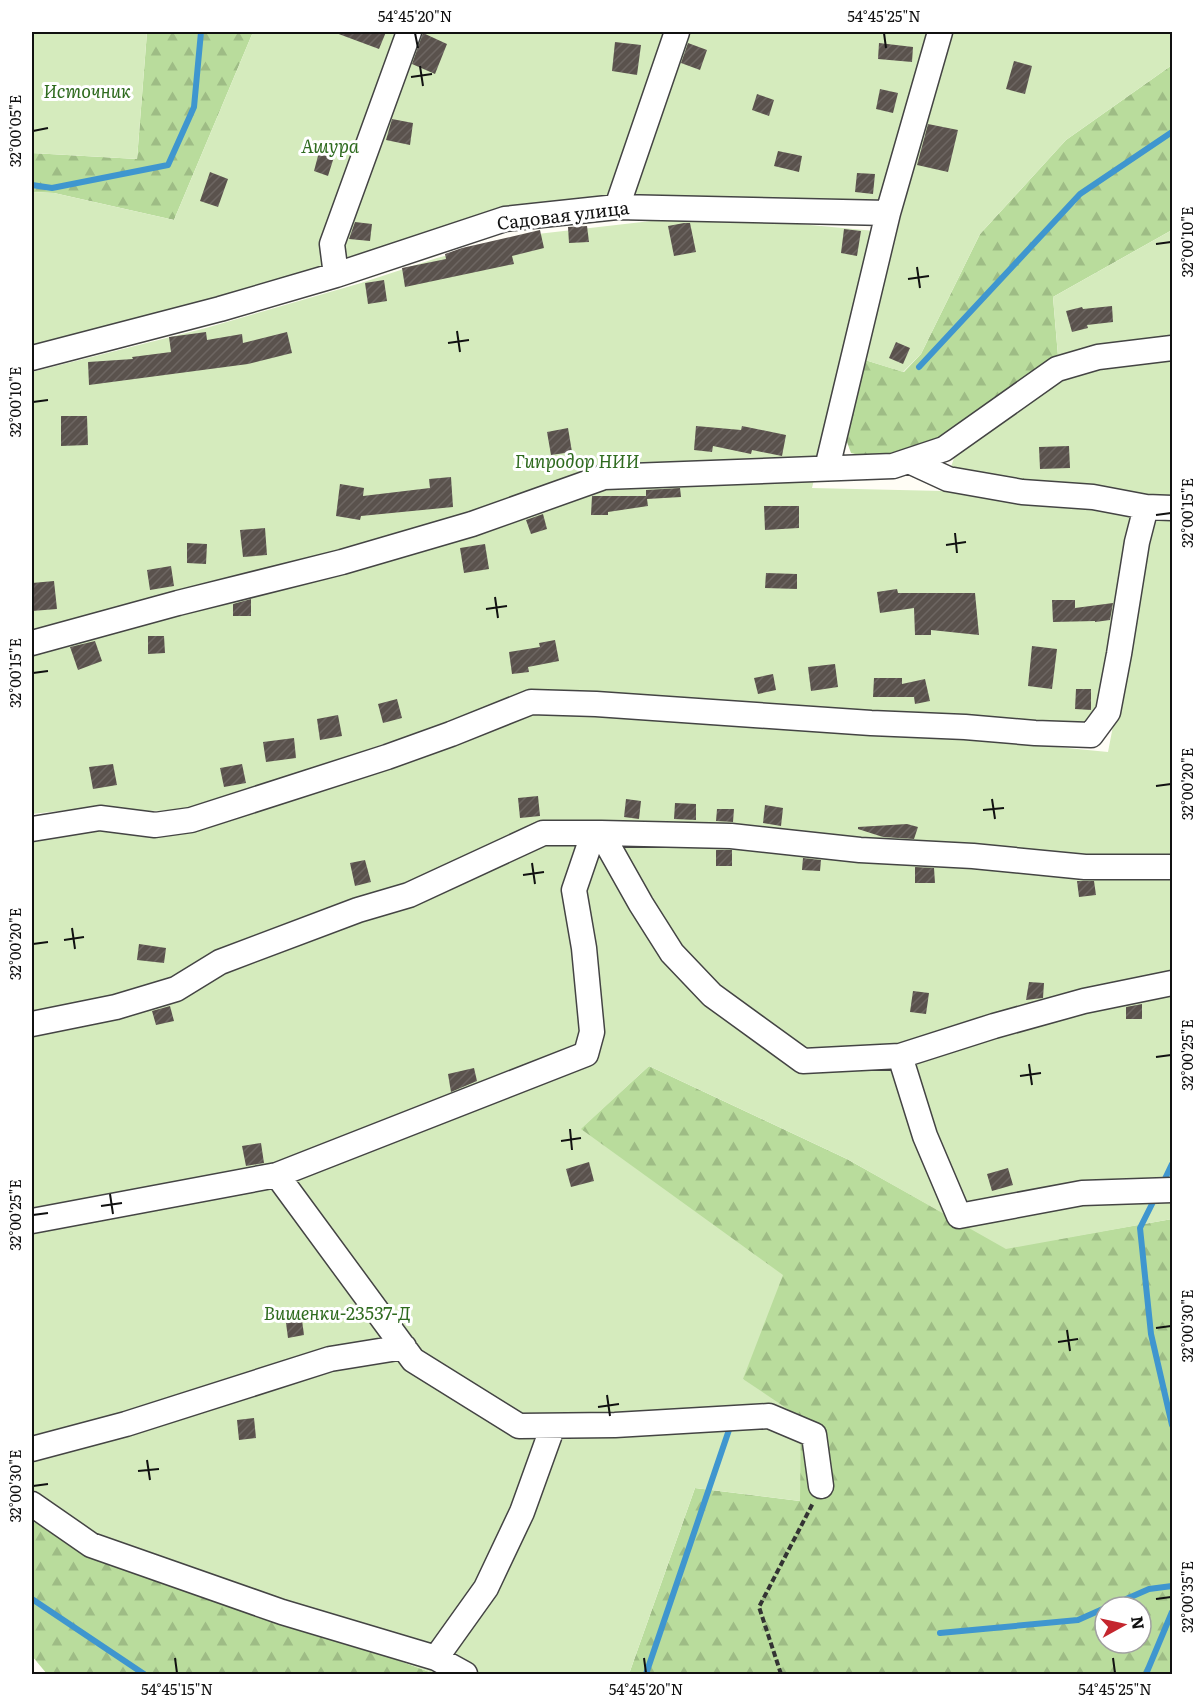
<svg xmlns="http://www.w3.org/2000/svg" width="1204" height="1706" font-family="Literata,serif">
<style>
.forest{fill:url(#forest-firs);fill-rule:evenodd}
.park{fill:#d5ebbd}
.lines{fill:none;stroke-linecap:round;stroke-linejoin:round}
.stream{stroke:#3f96cf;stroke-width:6}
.building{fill:url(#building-hatch)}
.minor-casing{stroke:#444;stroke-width:27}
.path{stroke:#333;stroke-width:4;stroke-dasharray:6 3;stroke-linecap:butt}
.minor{stroke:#fff;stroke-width:24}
.ticks{fill:none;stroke:#111;stroke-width:2}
.labels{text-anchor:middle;stroke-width:6;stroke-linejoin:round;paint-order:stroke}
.park-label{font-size:18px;font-style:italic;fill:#2f6b1f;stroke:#fff}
.street-label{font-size:18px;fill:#111;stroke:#fff}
.neatline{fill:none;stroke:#111;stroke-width:2}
.ticks-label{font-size:15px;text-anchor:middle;fill:#111}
</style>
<defs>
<pattern id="forest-firs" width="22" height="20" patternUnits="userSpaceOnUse" patternTransform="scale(1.5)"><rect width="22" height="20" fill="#b9dc9c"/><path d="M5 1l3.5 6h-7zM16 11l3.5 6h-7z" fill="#9ebc85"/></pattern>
<pattern id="building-hatch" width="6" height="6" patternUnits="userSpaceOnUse" patternTransform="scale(1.5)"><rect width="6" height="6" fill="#5a524d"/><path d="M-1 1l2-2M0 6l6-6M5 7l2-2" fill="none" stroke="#6d6662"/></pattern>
</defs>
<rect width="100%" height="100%" fill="#fffdf5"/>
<path class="forest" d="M147 32H253L174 220 54 193 32 192V153L137 159Z
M1172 65V230L1053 297 1058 356 941 440 871 458 851 453 844 434 865 360 904 372 921 354 980 234 1066 140Z
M649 1066 847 1159 1006 1248 1172 1219V1674H629L695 1488 800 1501 743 1379 580 1129ZM1105 1607H1141V1643H1105Z
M32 1521 114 1561 273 1614 435 1674H47L32 1656Z"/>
<path class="park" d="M32 32H147L137 159 32 153Z
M253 32H1172V65L1066 140 980 234 921 354 903 372 865 360 903 208 639 201 508 213 258 291 32 345V192L54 193 174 220Z
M651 221H767L875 231 812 488 943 491 954 458 1066 375 1172 357V502L1136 501 1098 708 1085 728 535 691 441 730 389 742 202 810 142 811 77 809 32 814V372L206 328 361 283 437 258 520 236Z
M1172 230V341L1058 356 1053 297Z
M1153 518 1172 520V1219L1006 1249 847 1159 649 1066 581 1129 783 1275 743 1379 801 1418 800 1501 695 1488 629 1674H435L273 1614 114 1561 32 1521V836L90 829 145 837 209 828 342 773 533 708 873 729 1108 752Z"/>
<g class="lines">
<path class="stream" d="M32 185 52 188 168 165 194 107 201 32
M919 367 1080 194 1172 132
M1162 1185 1172 1164
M1156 1196 1140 1228 1151 1334 1172 1425
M32 1599 144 1674
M1108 1607 1149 1589 1172 1586
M940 1633 1078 1620 1105 1608
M646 1674 731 1424
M1146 1674 1172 1612"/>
</g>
<path class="building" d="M336 32H386L379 49 336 33Z
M423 33 447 44 435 74 412 64Z
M615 42 641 45 637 75 612 71Z
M688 43 707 50 700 70 681 63Z
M879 43 913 47 912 62 878 59Z
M1014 61 1032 66 1025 94 1006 89Z
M880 89 898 93 893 113 876 109Z
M757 94 774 100 769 116 752 110Z
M392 119 413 123 410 145 386 140Z
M928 124 958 130 948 172 917 165Z
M778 151 802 156 799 172 774 166Z
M319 152 334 157 328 176 314 171Z
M210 172 228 179 218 207 200 201Z
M857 173 875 174 873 194 855 192Z
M355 222 372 224 370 241 349 239Z
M684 223H690L696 252 674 256 668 226Z
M587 226 589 242 569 243 568 227Z
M844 229 861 231 857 256 841 253Z
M540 230 544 248 512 256 514 264 405 287 402 268 446 259 445 254 462 248Z
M384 280 387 301 368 304 365 283Z
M1112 306 1113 322 1087 325 1088 328 1072 332 1066 311 1082 307 1083 309Z
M206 332 207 340 242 334 243 343 287 332 292 353 248 364 89 385 88 362 133 359 132 357 171 352 169 337Z
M896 342 910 348 903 364 889 358Z
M61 416H87L88 445 61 446Z
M696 426 741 430 742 426 786 435 782 456 752 450 751 454 713 446 712 452 694 450Z
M568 428 572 452 551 455 547 432Z
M1069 446 1070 468 1040 469 1039 447Z
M451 477 453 507 361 516 360 520 336 516 340 484 364 488 363 496 430 488 429 479Z
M680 488 681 497 647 499 648 506 608 512V515H591L592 496H646V490Z
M764 506H799V528L765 530Z
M543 514 547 529 531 534 526 520Z
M265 528 267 555 243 557 240 530Z
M187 543 207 544 206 564 187 563Z
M485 544 489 569 464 573 460 548Z
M171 566 174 586 150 590 147 570Z
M766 573 797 574V589L765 588Z
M54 581 57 609 32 611V583Z
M897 589 898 593H975L979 635 931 630V635H915L914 608 880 613 877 592Z
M251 599V616H233V604Z
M1052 600H1075V608L1113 603 1110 620 1095 622V621L1053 622Z
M148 636H164L165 653 148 654Z
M555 640 559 661 528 667 529 672 512 674 509 652 540 647 539 643Z
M95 641 102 661 78 670 70 647Z
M1032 646 1057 649 1052 689 1028 686Z
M835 664 838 687 811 691 808 667Z
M773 674 776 690 758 694 754 678Z
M874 678H902V684L925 679 930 701 915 704 914 697H873Z
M1076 689H1091V710L1075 709Z
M397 699 402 718 383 723 378 704Z
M338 715 342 736 320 740 317 719Z
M294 738 296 758 266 762 263 742Z
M113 764 117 785 93 789 89 767Z
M242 764 246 783 224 787 220 768Z
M538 796 540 816 520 818 518 798Z
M626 799 641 801 639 819 624 817Z
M675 803 696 804V820L674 819Z
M765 805 783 808 781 826 763 823Z
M717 809H734L733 822 716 821Z
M907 824 918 827 914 839 883 837 858 829V827Z
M716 850H732V866H716Z
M803 858 821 860 820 871 802 870Z
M365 860 371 882 355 886 350 863Z
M915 867 934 868 935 883H915Z
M1077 881H1094L1096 895 1079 897Z
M139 944 166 948 164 963 137 960Z
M1029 982 1044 983 1043 998 1026 1000Z
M913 991 929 993 926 1014 910 1012Z
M1142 1004V1019H1126V1007Z
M170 1006 174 1021 156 1025 152 1011Z
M474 1068 477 1081 451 1092 448 1074Z
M261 1143 264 1163 246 1166 242 1146Z
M589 1162 594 1181 571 1187 566 1169Z
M1008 1168 1013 1185 992 1191 987 1174Z
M302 1320 304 1335 288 1338 286 1323Z
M254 1418 256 1438 239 1440 237 1420Z"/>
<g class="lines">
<defs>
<path id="minor" d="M617 207 677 32
M888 213 940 32
M336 275 332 244 409 32
M32 358 220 309 336 275 505 219 617 207 888 213 827 468
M909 461 948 479 1022 492 1093 497 1146 507 1172 508
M32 643 178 603 342 562 472 524 604 477 893 466 944 449 1057 369 1098 357 1172 348
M32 829 100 818 155 825 191 820 387 757 451 734 531 702 596 704 871 723 965 727 1035 733 1091 735 1108 712 1119 654 1137 542 1146 507
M32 1024 116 1007 176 989 220 962 358 910 409 895 543 833H601L641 904 672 953 712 995 803 1061 900 1056 925 1136 959 1216 1082 1193 1172 1190
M900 1056 994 1026 1084 1001 1172 983
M277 1175 413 1360 519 1426 615 1425 769 1416 814 1435 821 1486
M32 1221 277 1175 586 1054 592 1032 584 948 574 890 589 846 601 833 731 836 860 850 973 856 1085 867H1172
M32 1449 126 1424 330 1359 404 1347
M32 1504 91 1545 282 1612 436 1658 465 1674
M436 1658 486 1588 522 1512 553 1426"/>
</defs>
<use href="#minor" class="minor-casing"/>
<path class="path" d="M781 1674 759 1607 813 1503"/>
<use href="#minor" class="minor"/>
</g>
<path class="ticks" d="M415 33 418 48M884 33 886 48M420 66 423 86M411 77 432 74M33 131 48 128M1156 244 1171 242M917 267 920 288M908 279 929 276M457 331 460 352M448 343 469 340M33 402 48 400M1156 515 1171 513M955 533 957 553M946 545 966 542M495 597 498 618M486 609 507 606M33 673 48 671M1156 786 1171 784M992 799 995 819M983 810 1004 808M532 863 535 884M523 875 544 872M72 928 75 949M64 940 84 937M33 944 48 942M1156 1057 1171 1055M1029 1064 1032 1085M1020 1076 1041 1073M570 1129 572 1150M561 1141 581 1138M110 1194 113 1214M101 1206 122 1203M33 1215 48 1213M1156 1328 1171 1326M1067 1330 1070 1351M1058 1342 1078 1339M607 1395 610 1416M598 1407 619 1404M147 1460 150 1480M138 1471 159 1469M33 1486 48 1484M1156 1599 1171 1597M175 1658 177 1673M644 1658 646 1673M1113 1658 1115 1673"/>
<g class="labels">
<g class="park-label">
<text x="87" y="98">Источник</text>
<text x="330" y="153">Ашура</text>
<text x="577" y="468">Гипродор НИИ</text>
<text x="337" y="1320">Вишенки-23537-Д</text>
</g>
<g class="street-label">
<text transform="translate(563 216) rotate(-7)" y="6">Садовая улица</text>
</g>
</g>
<rect width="1204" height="1706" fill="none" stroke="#ffffff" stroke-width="66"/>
<g transform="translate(1123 1625) rotate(82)"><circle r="28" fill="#ffffff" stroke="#a0a0a0" stroke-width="1.5"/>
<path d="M0-4.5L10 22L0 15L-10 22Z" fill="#c4262e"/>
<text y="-9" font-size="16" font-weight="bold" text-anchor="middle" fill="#111111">N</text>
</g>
<rect x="33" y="33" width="1138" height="1640" class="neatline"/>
<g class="ticks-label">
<text x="415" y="22">54°45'20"N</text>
<text x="884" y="22">54°45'25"N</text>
<text transform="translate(16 131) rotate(-90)" y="5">32°00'05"E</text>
<text transform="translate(1188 242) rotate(-90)" y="5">32°00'10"E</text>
<text transform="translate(16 402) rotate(-90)" y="5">32°00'10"E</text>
<text transform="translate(1188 513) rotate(-90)" y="5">32°00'15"E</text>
<text transform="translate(16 673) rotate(-90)" y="5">32°00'15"E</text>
<text transform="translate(1188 784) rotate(-90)" y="5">32°00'20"E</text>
<text transform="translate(16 944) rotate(-90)" y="5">32°00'20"E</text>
<text transform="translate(1188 1055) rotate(-90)" y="5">32°00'25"E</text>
<text transform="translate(16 1215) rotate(-90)" y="5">32°00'25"E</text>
<text transform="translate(1188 1326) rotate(-90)" y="5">32°00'30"E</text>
<text transform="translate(16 1486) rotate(-90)" y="5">32°00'30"E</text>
<text transform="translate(1188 1597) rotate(-90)" y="5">32°00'35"E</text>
<text x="177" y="1695">54°45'15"N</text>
<text x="646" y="1695">54°45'20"N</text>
<text x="1115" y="1695">54°45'25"N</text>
</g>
</svg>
